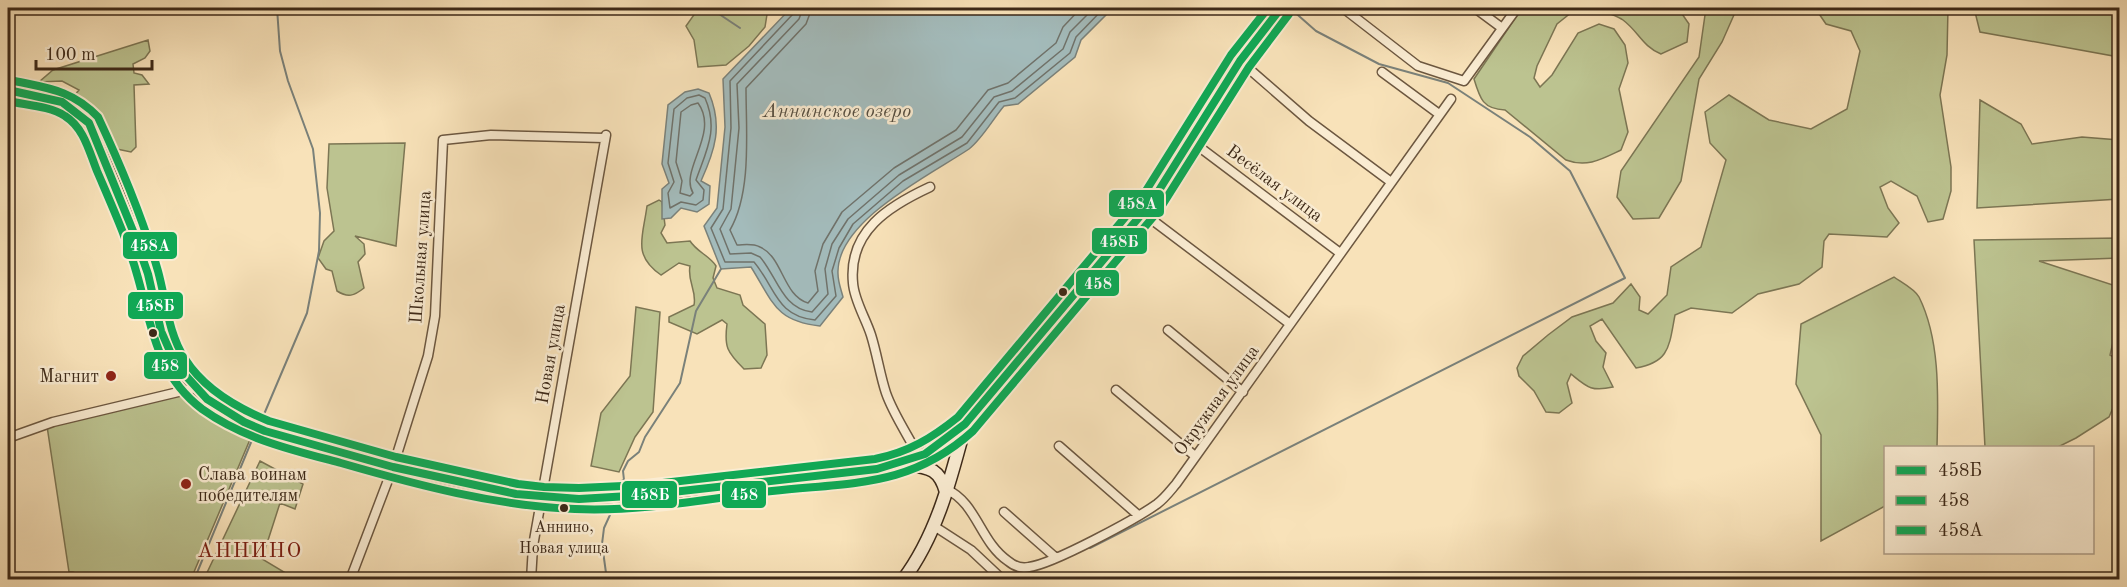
<svg xmlns="http://www.w3.org/2000/svg" width="2127" height="587" font-family="'Old Standard TT',serif">
<style>
.green{fill:#bcc390;stroke:#7c7654;stroke-width:1.5}
.water{fill:#a3bbbb;stroke:#7a817a;stroke-width:1.5}
.lines{fill:none;stroke-linecap:round;stroke-linejoin:round}
.shore{stroke:#70726a;stroke-width:1.5}
.stream{stroke:#7a817a;stroke-width:2}
.street-casing{stroke:#6c5740;stroke-width:11}
.secondary-casing{stroke:#3d2918;stroke-width:15}
.street{stroke:#faecd2;stroke-width:8}
.secondary{stroke:#faecd2;stroke-width:12}
.bus-1-casing{stroke:#faecd2;stroke-width:12}
.bus-2-casing{stroke:#faecd2;stroke-width:12}
.bus-3-casing{stroke:#faecd2;stroke-width:12}
.bus-1{stroke:#10a855;stroke-width:8}
.bus-2{stroke:#10a855;stroke-width:8}
.bus-3{stroke:#10a855;stroke-width:8}
.bus-dot{fill:#3d2918;stroke:#faecd2;stroke-width:2}
.poi-dot{fill:#8f2418;stroke:#faecd2;stroke-width:2}
.labels{text-anchor:middle;stroke-width:5;stroke-linejoin:round;paint-order:stroke}
.bus-label{font-size:16px;fill:#3d2918;stroke:#faecd2}
.street-label{font-size:18px;fill:#3d2918;stroke:#faecd2}
.poi-label{font-size:18px;fill:#3d2918;stroke:#faecd2;text-anchor:end}
.water-label{font-size:20px;font-style:italic;fill:#564e41;stroke:#faecd2}
.quarter-label{font-size:21px;letter-spacing:1.5px;fill:#7a1f14;stroke:#faecd2}
.line-badge{stroke:#faecd2;stroke-width:2}
.badge-label{font-size:16px;text-anchor:middle;font-weight:bold;fill:#fff}
</style>
<rect width="100%" height="100%" fill="#f8e2b9"/>
<filter id="stains"><feTurbulence type="fractalNoise" baseFrequency=".00333" numOctaves="4"/><feColorMatrix values="0 0 0 0 .2 0 0 0 0 .09 0 0 0 0 .02 0 0 0 .5 -.17"/></filter>
<radialGradient id="worn" r=".72"><stop offset=".6" stop-color="#630" stop-opacity="0"/><stop offset="1" stop-color="#630" stop-opacity=".3"/></radialGradient>
<path class="green" d="M694 8H768L765 27 749 46 726 65 698 67 694 40 686 26 696 12Z
M1522 8H1577L1557 24 1537 66 1534 78 1540 87 1552 75 1578 33 1599 24 1614 29 1625 45 1628 63 1619 89 1628 132 1621 150C1602 159 1587 168 1566 160L1505 110C1483 109 1480 99 1474 79Z
M1599 8H1678L1689 24 1687 42 1661 54C1642 46 1639 32 1623 20 1616 15 1605 13 1599 8Z
M1706 8H1737L1722 42 1699 79 1681 181 1659 218 1633 219 1617 197 1621 171 1699 57Z
M1815 8H1948L1947 55 1940 95 1951 167V191L1943 219 1928 222 1917 196 1891 181 1880 187 1888 208 1899 223 1887 237 1829 234 1824 241 1822 267 1799 284 1758 294 1732 313 1691 308 1675 315C1669 346 1670 362 1636 368L1602 319 1590 326 1596 341 1606 353 1603 367 1613 387C1591 392 1587 387 1571 374L1567 383 1572 403 1559 413 1546 412 1534 391 1519 376 1517 368 1523 356 1548 335 1572 317 1613 303 1631 284 1640 297 1639 310 1648 314 1667 295 1671 267 1701 247 1726 160 1710 143 1705 112 1729 95 1769 120 1811 129 1847 109 1860 51 1851 31 1826 24Z
M1974 8H2119V57L1980 32Z
M148 40 150 51 145 58 133 64 134 73 142 75 149 84 134 85 136 147 131 152 112 148 91 116 73 97 79 90 62 81 39 82 53 70Z
M1980 100 2021 124 2032 144 2082 137 2119 140V199L1977 208Z
M405 143 396 246 355 236 364 244 365 254 358 262 364 288C354 296 348 298 337 291L332 271 326 269 318 258 324 241 334 231 327 188 329 144Z
M659 200 662 202 665 225 661 233 667 243 690 241C697 252 710 256 716 266L713 278 717 288 740 295 743 305 765 324 767 355 761 368 744 369C727 352 724 347 727 324L722 320 697 334 669 322V317L694 305C697 291 687 281 690 266L679 263 661 275C632 255 643 237 647 206Z
M2119 238V258L2039 261 2119 287V325L2116 329 2110 355 2119 360V394L2109 417 2076 438 2058 447H1985L1974 240Z
M1894 277C1901 282 1915 289 1919 297 1941 341 1938 400 1937 447L1886 448 1885 506 1821 541V435L1796 384 1801 324Z
M636 307 660 312 653 412 635 437 619 472 591 466 601 413 630 376Z
M194 391 254 430 191 579H88L73 572H69L47 426Z
M260 461 303 484 295 509 280 503 262 559 294 578 204 579Z"/>
<path class="water" d="M791 8H1113L1081 40 1075 57 1018 104 1004 106C993 119 982 139 969 149 932 174 835 221 838 274 838 282 841 289 843 297L820 326C775 321 773 302 751 267L721 269 704 226 717 208 725 127 723 79Z
M698 89 709 93C723 126 715 150 701 181L710 186 709 204 697 212 681 208 671 218 662 219V189L669 183 662 164 668 105 685 92Z"/>
<g class="lines">
<path class="shore" d="M795 8 793 14 730 81 731 128 723 209 711 228 725 262H754C776 288 776 316 815 320L836 296 832 271 839 248 853 224 903 181 967 143 999 102 1015 98 1070 53 1076 37 1104 8
M803 8 799 19 737 84 739 128 731 209 720 229 730 254 751 253 760 257C777 276 782 309 812 312L828 294 825 269 832 244 848 219 899 175 962 137 994 97 1012 91 1063 49 1070 32 1094 8
M812 8 806 24 746 88C746 131 752 192 730 230L737 245C744 245 752 243 760 247 783 257 783 296 808 303L818 291 815 271 823 244 842 212 894 168 956 130 988 90 1008 83 1056 43 1063 27 1081 8
M699 95 705 98C719 130 706 151 696 180L704 190 703 200 696 205 681 202 670 208 668 193 674 182 668 163 674 109 687 98Z
M698 103C720 133 679 170 693 193L690 196 680 193 682 181 676 162 681 112 691 105Z"/>
<path class="stream" d="M710 8 740 28
M262 419 307 313 319 251 320 213 313 149 288 81 280 51 277 8
M616 490 617 483 624 480 623 471 628 461 639 452 645 437 680 383 696 311 721 269
M1090 548 1625 278 1570 171 1530 137 1448 83 1379 64 1316 31 1291 9
M194 580 252 440
M607 580 602 544 604 528 615 504"/>
<defs>
<path id="street" d="M1343 8 1418 66 1464 81 1517 8
M1475 8 1502 28
M1240 61 1309 121 1391 182
M1382 72 1439 114
M1190 140 1340 253
M1143 213 1290 324
M1168 330 1243 392
M1116 390 1195 456
M8 438 53 422 195 388
M1059 446 1138 515
M920 459C910 438 894 416 886 393 880 375 877 354 871 335 866 319 854 300 853 283 848 231 889 206 930 187
M946 489C977 503 980 542 1008 561 1014 566 1021 569 1029 567 1053 564 1136 519 1157 504 1165 498 1170 491 1176 484L1451 99
M1004 512 1055 557
M934 526 971 550 1003 580
M350 580 393 467 428 356 435 316 443 140 491 135 604 138
M531 580 533 546 606 135"/>
<path id="secondary" d="M8 90 62 102 73 108 89 123 133 231 148 274 161 331 176 365 207 399 244 422 265 431 393 467 516 494 543 497 579 499 646 495 877 469C918 462 934 451 965 424L1151 203 1240 61 1281 8
M909 465C930 467 940 470 946 492
M903 580C937 535 951 478 965 425"/>
</defs>
<use href="#street" class="street-casing"/>
<use href="#secondary" class="secondary-casing"/>
<use href="#street" class="street"/>
<use href="#secondary" class="secondary"/>
<defs>
<path id="bus-1" d="M8 90 62 102 89 123 133 231 148 274 161 331 176 365 207 399 244 422 265 431 393 467 516 494 579 499 646 495 877 469 925 454 965 424 1151 203 1240 61 1281 8"/>
<path id="bus-2" d="M8 101C25 105 50 106 65 116 84 128 89 151 97 171 112 206 128 241 138 278 152 328 157 375 202 409 244 439 292 450 341 463 417 485 496 506 575 509 640 512 707 499 772 491 851 482 910 488 973 431L1159 210 1249 67 1289 14"/>
<path id="bus-3" d="M10 80C46 88 71 89 98 117 121 166 143 219 158 271 166 300 168 333 185 359 204 389 237 408 269 421L396 457 518 484 544 487 579 488 645 485 875 459C909 452 932 438 958 417L1142 197 1231 55 1268 8"/>
</defs>
<use href="#bus-1" class="bus-1-casing"/>
<use href="#bus-2" class="bus-2-casing"/>
<use href="#bus-3" class="bus-3-casing"/>
<use href="#bus-1" class="bus-1"/>
<use href="#bus-2" class="bus-2"/>
<use href="#bus-3" class="bus-3"/>
</g>
<g class="bus-dot">
<circle cx="1063" cy="292" r="5"/>
<circle cx="153" cy="333" r="5"/>
<circle cx="564" cy="508" r="5"/>
</g>
<g class="poi-dot">
<circle cx="111" cy="376" r="6"/>
<circle cx="186" cy="484" r="6"/>
</g>
<g class="labels">
<g class="bus-label">
<text x="564" y="532">Аннино,<tspan x="564" dy="21">Новая улица</tspan></text>
</g>
<g class="street-label">
<text transform="translate(1275 183) rotate(37)" y="6">Весёлая улица</text>
<text transform="translate(420 257) rotate(-86)" y="6">Школьная улица</text>
<text transform="translate(550 354) rotate(-80)" y="6">Новая улица</text>
<text transform="translate(1216 400) rotate(-54)" y="6">Окружная улица</text>
</g>
<g class="poi-label">
<text x="99" y="382">Магнит</text>
<text x="198" y="480" text-anchor="start">Слава воинам<tspan x="198" dy="21">победителям</tspan></text>
</g>
<g class="water-label">
<text x="837" y="117">Аннинское озеро</text>
</g>
<g class="quarter-label">
<text x="250" y="557">АННИНО</text>
</g>
</g>
<g class="line-badge">
<rect x="1108" y="189" width="57" height="29" rx="6" fill="#10a855"/>
<rect x="1091" y="227" width="57" height="28" rx="6" fill="#10a855"/>
<rect x="122" y="231" width="56" height="29" rx="6" fill="#10a855"/>
<rect x="1075" y="269" width="45" height="28" rx="6" fill="#10a855"/>
<rect x="127" y="291" width="57" height="29" rx="6" fill="#10a855"/>
<rect x="143" y="351" width="45" height="29" rx="6" fill="#10a855"/>
<rect x="621" y="480" width="57" height="29" rx="6" fill="#10a855"/>
<rect x="721" y="480" width="46" height="29" rx="6" fill="#10a855"/>
</g>
<g class="badge-label">
<text x="1137" y="209">458А</text>
<text x="1119" y="247">458Б</text>
<text x="150" y="251">458А</text>
<text x="1098" y="289">458</text>
<text x="155" y="311">458Б</text>
<text x="165" y="371">458</text>
<text x="650" y="500">458Б</text>
<text x="744" y="500">458</text>
</g>
<rect width="2127" height="587" fill="none" stroke="#f8e2b9" stroke-width="30"/>
<rect x="9" y="9" width="2109" height="569" fill="none" stroke="#3d2918" stroke-width="3"/>
<rect x="15" y="15" width="2097" height="557" fill="none" stroke="#3d2918" stroke-width="1.5"/>
<rect x="1884" y="446" width="210" height="108" fill="#faecd2" stroke="#ae9e88" stroke-width="1.5"/>
<rect x="1896" y="466" width="30" height="9" fill="#10a855" stroke="#ae9e88" stroke-width="1.5"/>
<text x="1938" y="476" font-size="18" fill="#3d2918">458Б</text>
<rect x="1896" y="496" width="30" height="9" fill="#10a855" stroke="#ae9e88" stroke-width="1.5"/>
<text x="1938" y="506" font-size="18" fill="#3d2918">458</text>
<rect x="1896" y="526" width="30" height="9" fill="#10a855" stroke="#ae9e88" stroke-width="1.5"/>
<text x="1938" y="536" font-size="18" fill="#3d2918">458А</text>
<path d="M36 60v9h116v-9" fill="none" stroke="#3d2918" stroke-width="3"/>
<text x="45" y="60" font-size="18" fill="#3d2918" stroke="#faecd2" stroke-width="4.5" paint-order="stroke">100 m</text>
<rect width="100%" height="100%" filter="url(#stains)"/>
<rect width="100%" height="100%" fill="url(#worn)"/>
</svg>
